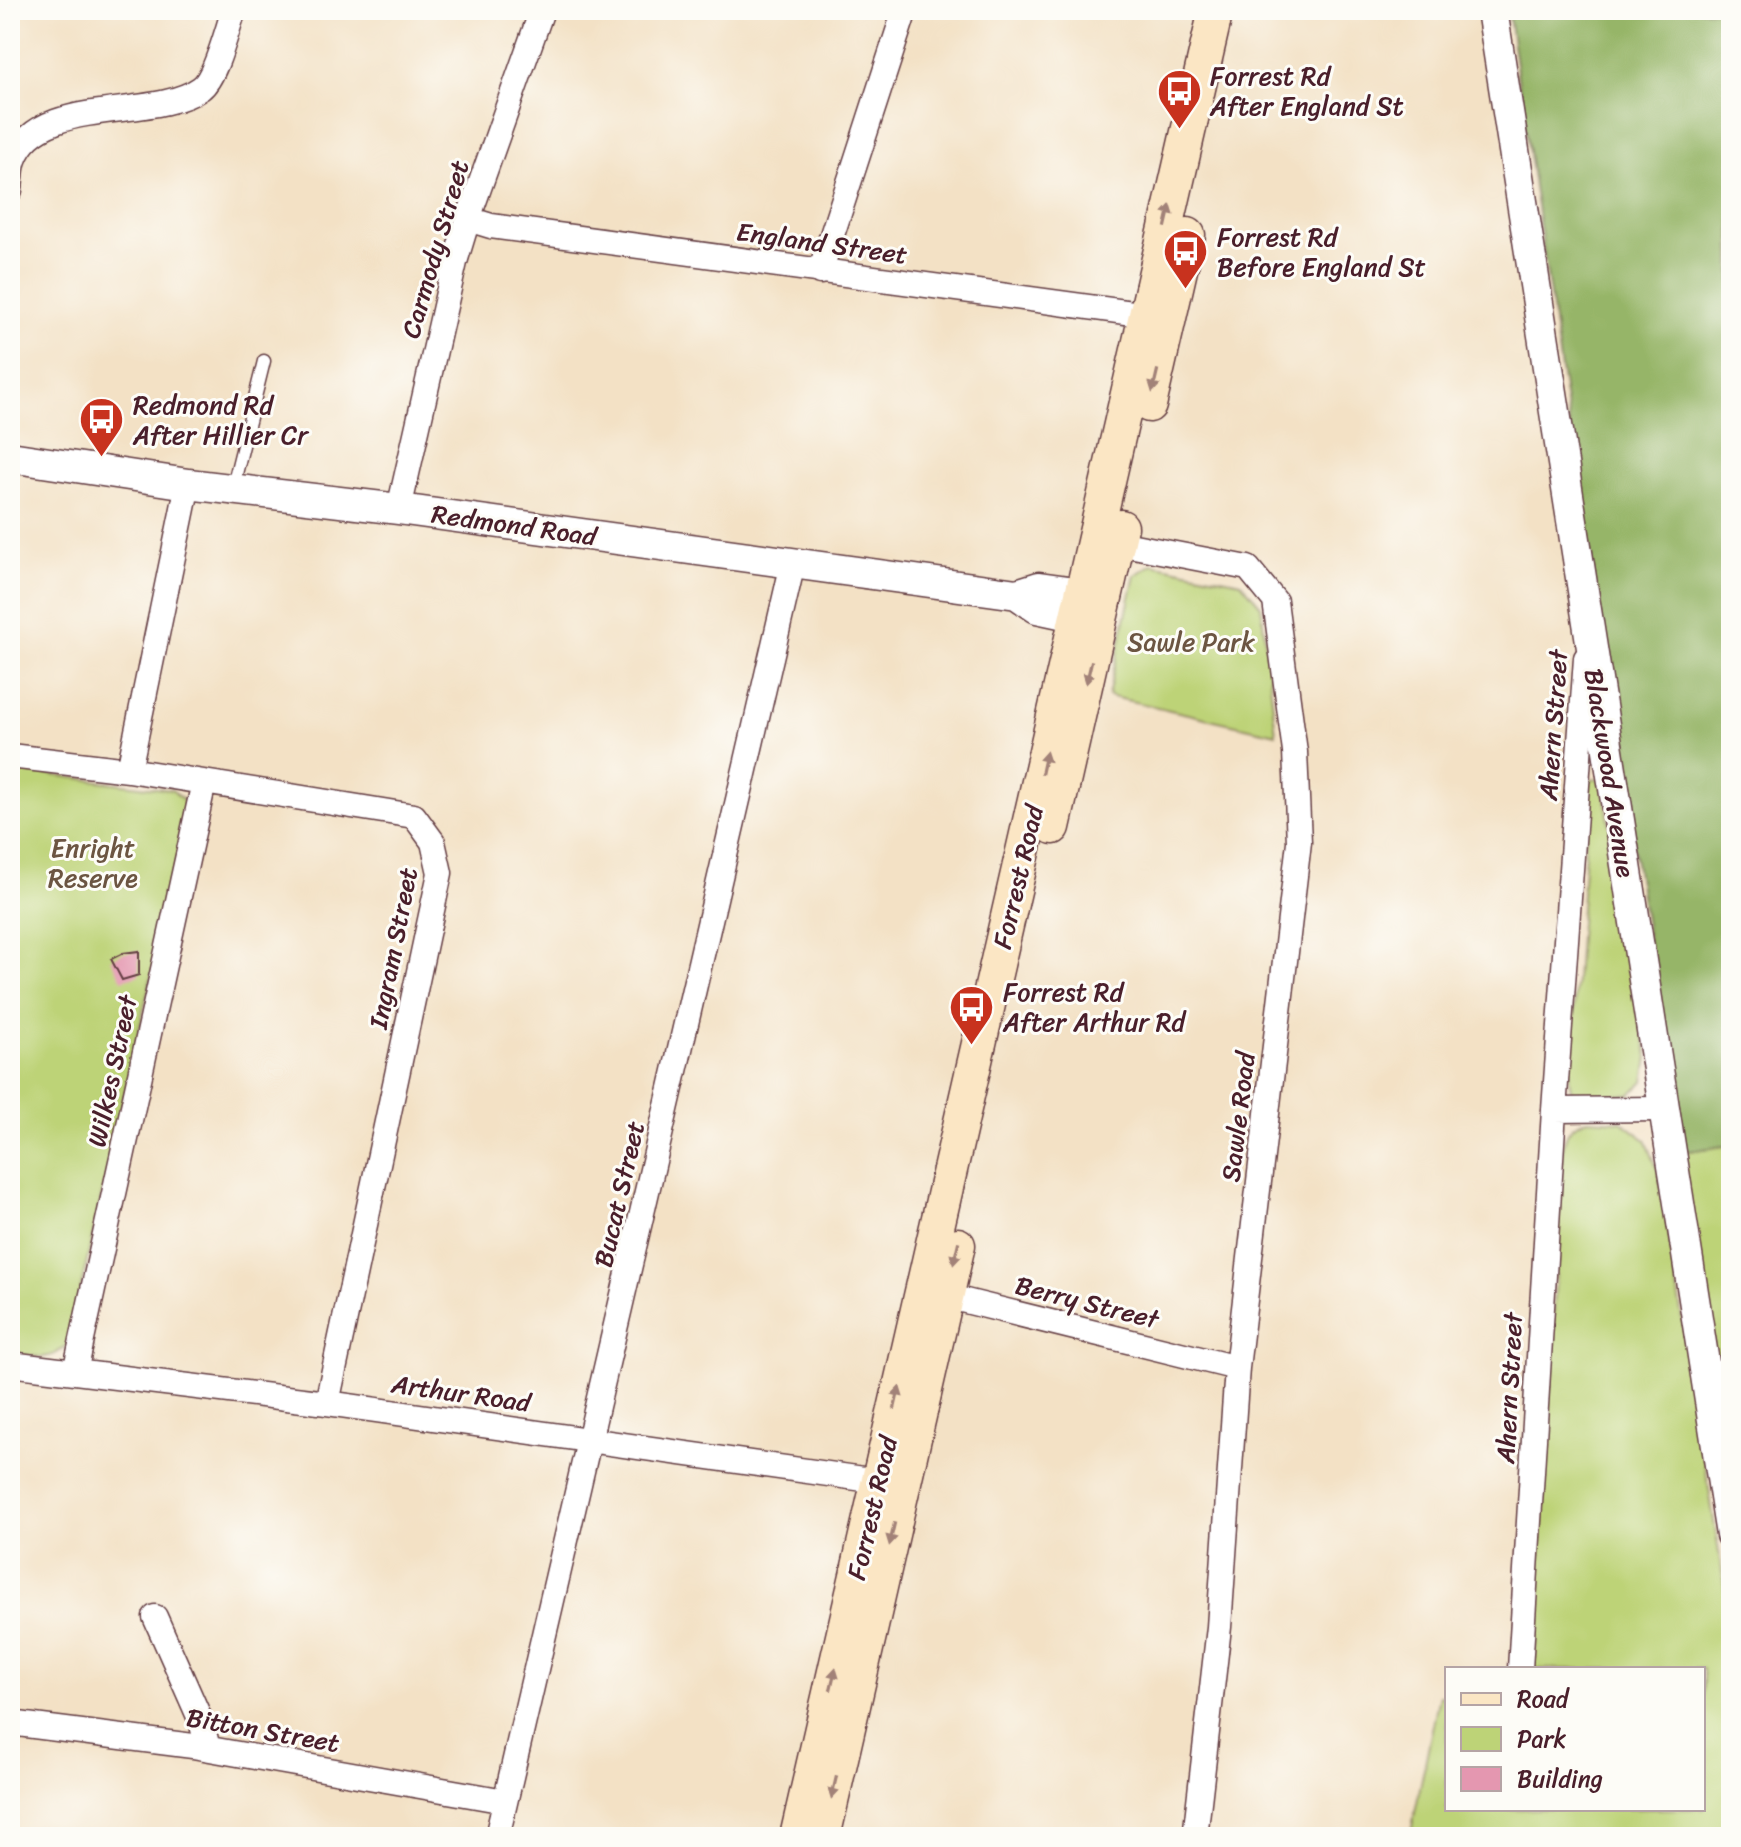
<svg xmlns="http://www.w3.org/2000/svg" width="1741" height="1847" font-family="Sriracha,sans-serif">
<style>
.green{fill:#bdd377;stroke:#847951;stroke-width:2}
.forest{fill:#96b568;stroke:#706a4a;stroke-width:2}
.building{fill:#e497b0}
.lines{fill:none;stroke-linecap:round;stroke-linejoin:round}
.service-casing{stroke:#633c42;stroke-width:15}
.minor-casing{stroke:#633c42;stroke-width:27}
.tertiary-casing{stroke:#633c42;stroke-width:33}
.secondary-casing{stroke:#633c42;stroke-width:37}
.service{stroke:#fff;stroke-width:12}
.minor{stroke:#fff;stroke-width:24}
.tertiary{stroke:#fff;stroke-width:30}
.secondary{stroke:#fbe6c4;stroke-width:34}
.oneway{fill:#a28278}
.labels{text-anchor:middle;stroke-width:6;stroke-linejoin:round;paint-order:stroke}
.poi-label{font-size:26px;fill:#4a1f2b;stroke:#fdfcf7;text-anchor:start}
.street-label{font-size:26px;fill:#4a1f2b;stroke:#fdfcf7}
.park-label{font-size:26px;fill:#6c5542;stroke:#fdfcf7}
</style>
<rect width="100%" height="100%" fill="#fdfcf7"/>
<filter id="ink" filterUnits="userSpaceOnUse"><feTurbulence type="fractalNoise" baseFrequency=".0125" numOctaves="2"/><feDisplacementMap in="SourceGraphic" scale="16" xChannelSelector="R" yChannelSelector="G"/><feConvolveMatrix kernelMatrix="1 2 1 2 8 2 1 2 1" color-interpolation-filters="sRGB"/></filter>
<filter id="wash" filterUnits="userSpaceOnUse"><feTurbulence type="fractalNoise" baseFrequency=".006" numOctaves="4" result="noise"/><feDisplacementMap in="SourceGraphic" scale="32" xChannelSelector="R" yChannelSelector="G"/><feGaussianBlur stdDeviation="1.8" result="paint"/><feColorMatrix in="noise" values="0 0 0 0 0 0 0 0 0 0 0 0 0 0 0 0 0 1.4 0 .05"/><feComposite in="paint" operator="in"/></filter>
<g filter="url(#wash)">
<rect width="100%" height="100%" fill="#f3e1c5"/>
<path class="green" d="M1152 564 1241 582 1261 606 1276 734 1108 696 1135 575Z
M10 770 172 790 185 802 187 818 68 1344C49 1364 34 1356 10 1352Z
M1602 779 1648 1058 1644 1081 1630 1095 1572 1093 1569 1080 1590 780Z
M1588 1119 1621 1121 1646 1140 1659 1173 1731 1629V1837H1410L1439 1695 1447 1696V1809H1703V1669H1534L1563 1148C1566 1131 1571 1125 1588 1119Z
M1731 1145V1450L1681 1152Z"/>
<path class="forest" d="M1508 10H1731V1145L1681 1152 1593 586Z"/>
<g id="blocks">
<path class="building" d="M139 951V975L122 980 111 959 123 953Z"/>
</g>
</g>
<g filter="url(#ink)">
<use href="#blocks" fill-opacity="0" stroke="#633c42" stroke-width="2"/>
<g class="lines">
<defs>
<path id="service" d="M232 490 264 361"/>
<path id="minor" d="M10 190C11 181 11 168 14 160 37 94 154 122 201 88 216 77 227 29 234 10
M468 219 491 226 1162 317
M820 272 905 10
M399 509 455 262 468 219 542 10
M1103 540 1248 568 1275 601 1295 752 1299 842 1237 1368 1219 1627 1195 1837
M10 756 129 770 414 816 433 842 440 873 327 1403
M129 770 188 484
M1554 1110 1662 1109
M933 1293 1237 1368
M10 1364 327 1403 892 1483
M75 1372 204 782
M155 1617 201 1721 208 1748
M1520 1669 1554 1110 1586 658
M10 1723 193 1746 505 1801
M497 1837 793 563"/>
<path id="tertiary" d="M1492 10 1731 1535
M10 457 188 484 399 509 1017 594 1039 587 1105 596
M1017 594 1037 608 1098 621"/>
<path id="secondary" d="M1149 405 1188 235
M1053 827 1121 527
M797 1837 1216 10
M823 1837 958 1245"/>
</defs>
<use href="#service" class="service-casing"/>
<use href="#minor" class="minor-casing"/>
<use href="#tertiary" class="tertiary-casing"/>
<use href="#secondary" class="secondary-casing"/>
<use href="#service" class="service"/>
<use href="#minor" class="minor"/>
<use href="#tertiary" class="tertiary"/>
<use href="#secondary" class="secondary"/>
</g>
<defs><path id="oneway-solid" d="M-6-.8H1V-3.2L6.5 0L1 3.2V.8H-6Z" transform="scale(2)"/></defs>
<g class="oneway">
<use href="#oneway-solid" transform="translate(1168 216) rotate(-77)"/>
<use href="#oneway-solid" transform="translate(1155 381) rotate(103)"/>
<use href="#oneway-solid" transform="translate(1089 672) rotate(103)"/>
<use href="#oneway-solid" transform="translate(1044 763) rotate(-78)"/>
<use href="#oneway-solid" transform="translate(956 1253) rotate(103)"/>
<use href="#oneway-solid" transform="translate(897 1398) rotate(-77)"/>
<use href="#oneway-solid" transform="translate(892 1534) rotate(103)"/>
<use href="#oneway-solid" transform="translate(833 1679) rotate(-77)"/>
<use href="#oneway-solid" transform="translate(834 1787) rotate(103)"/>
</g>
</g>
<defs>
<symbol id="bus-pin" viewBox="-11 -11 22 30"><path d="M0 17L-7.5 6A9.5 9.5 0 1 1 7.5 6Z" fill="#c8321e" stroke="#fdfcf7"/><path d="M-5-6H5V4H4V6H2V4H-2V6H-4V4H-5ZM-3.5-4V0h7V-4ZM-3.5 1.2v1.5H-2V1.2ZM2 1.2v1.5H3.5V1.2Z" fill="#fff"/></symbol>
</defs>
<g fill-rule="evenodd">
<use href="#bus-pin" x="1154" y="66" width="51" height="69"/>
<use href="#bus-pin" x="1160" y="226" width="51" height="69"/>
<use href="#bus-pin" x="76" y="394" width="51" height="69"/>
<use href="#bus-pin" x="946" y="982" width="51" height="69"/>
</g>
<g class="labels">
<g class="poi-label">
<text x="1210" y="85">Forrest Rd<tspan x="1210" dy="30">After England St</tspan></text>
<text x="1217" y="246">Forrest Rd<tspan x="1217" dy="30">Before England St</tspan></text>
<text x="133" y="414">Redmond Rd<tspan x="133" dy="30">After Hillier Cr</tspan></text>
<text x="1003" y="1001">Forrest Rd<tspan x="1003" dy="30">After Arthur Rd</tspan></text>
</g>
<g class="street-label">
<text transform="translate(822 243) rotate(8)" y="9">England Street</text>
<text transform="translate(435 249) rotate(-74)" y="9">Carmody Street</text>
<text transform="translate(514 525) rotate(8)" y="9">Redmond Road</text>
<text transform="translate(1553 725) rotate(-86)" y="9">Ahern Street</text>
<text transform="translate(1610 773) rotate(81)" y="9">Blackwood Avenue</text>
<text transform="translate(1018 877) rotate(-77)" y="9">Forrest Road</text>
<text transform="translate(393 948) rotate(-79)" y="9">Ingram Street</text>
<text transform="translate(112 1071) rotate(-78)" y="9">Wilkes Street</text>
<text transform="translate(1238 1117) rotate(-83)" y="9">Sawle Road</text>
<text transform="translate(619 1194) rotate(-77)" y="9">Bucat Street</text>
<text transform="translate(1087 1302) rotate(14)" y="9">Berry Street</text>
<text transform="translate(1509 1388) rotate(-87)" y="9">Ahern Street</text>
<text transform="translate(461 1393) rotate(8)" y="9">Arthur Road</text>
<text transform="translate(872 1508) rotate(-77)" y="9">Forrest Road</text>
<text transform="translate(263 1730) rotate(10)" y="9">Bitton Street</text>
</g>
<g class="park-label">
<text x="1191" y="651">Sawle Park</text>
<text x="93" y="857">Enright<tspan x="93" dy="30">Reserve</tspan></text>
</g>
</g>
<rect width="1741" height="1847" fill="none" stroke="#fdfcf7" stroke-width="40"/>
<rect x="1445" y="1667" width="260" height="144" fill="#fdfcf7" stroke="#b5a4a5" stroke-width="2"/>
<rect x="1461" y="1693" width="40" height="12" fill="#fbe6c4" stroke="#b5a4a5" stroke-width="2"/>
<text x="1517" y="1707" font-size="24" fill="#4a1f2b">Road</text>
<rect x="1461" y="1727" width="40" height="24" fill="#bdd377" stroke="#b5a4a5" stroke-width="2"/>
<text x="1517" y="1747" font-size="24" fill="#4a1f2b">Park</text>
<rect x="1461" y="1767" width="40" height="24" fill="#e497b0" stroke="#b5a4a5" stroke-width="2"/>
<text x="1517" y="1787" font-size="24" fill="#4a1f2b">Building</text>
</svg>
